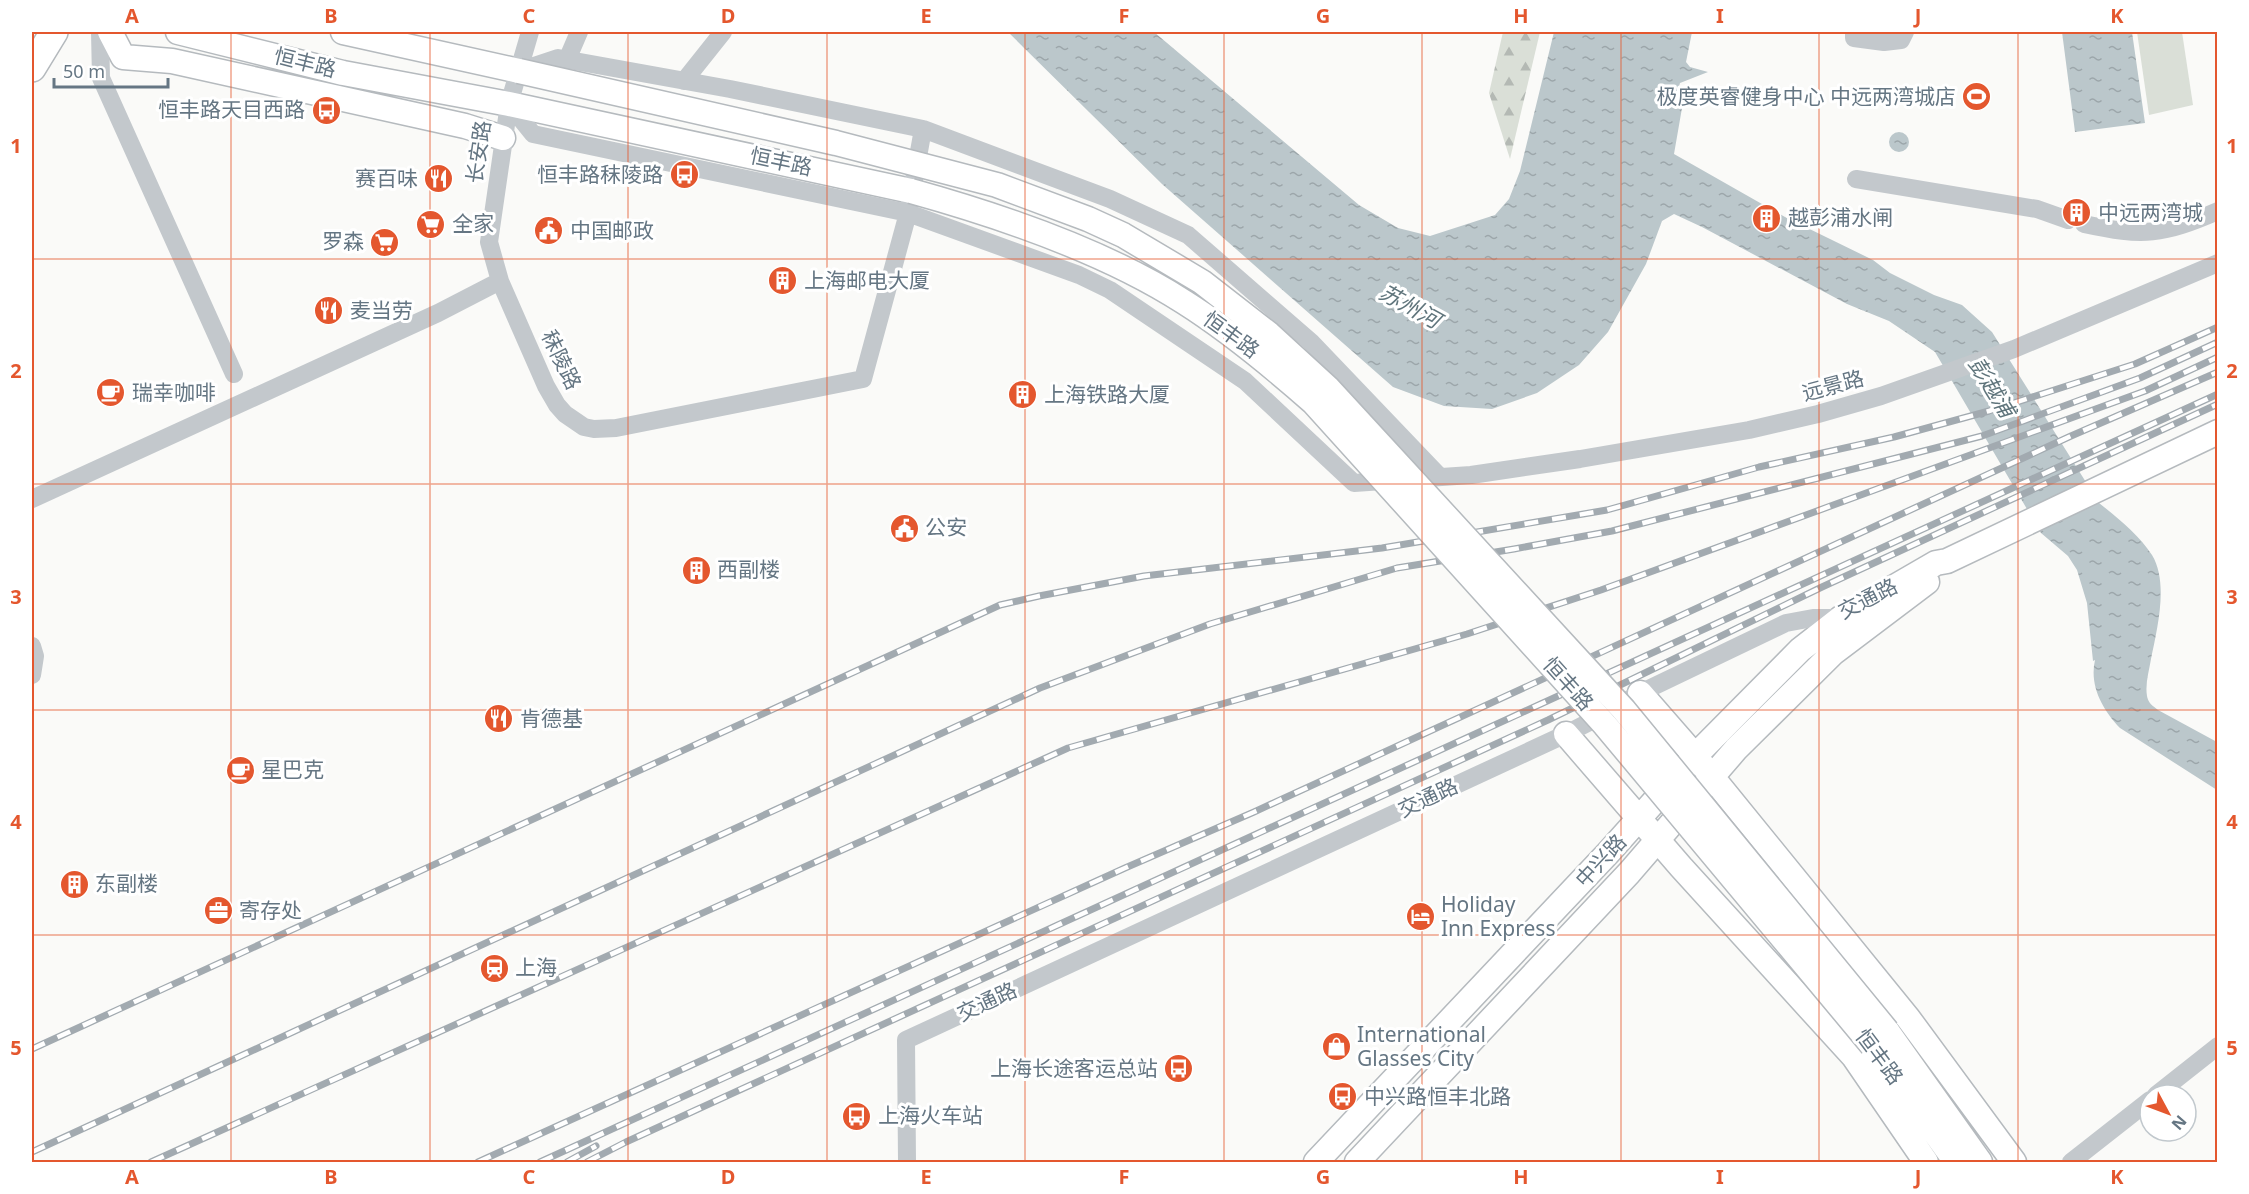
<svg xmlns="http://www.w3.org/2000/svg" width="2249" height="1194" font-family="'Noto Sans','Noto Sans SC',sans-serif">
<style>
.forest{fill:url(#forest-firs)}
.green{fill:#dadfd7}
.water{fill:url(#water-ripples)}
.lines{fill:none;stroke-linecap:round;stroke-linejoin:round}
.major-casing{stroke:#b5babe;stroke-width:27}
.highway-casing{stroke:#b4b9bd;stroke-width:30}
.minor{stroke:#c3c8cc;stroke-width:18}
.major{stroke:#fff;stroke-width:24}
.highway{stroke:#fff;stroke-width:27}
.rail-casing{stroke:#a2aab0;stroke-width:7}
.rail{stroke:#fff;stroke-width:4.5;stroke-dasharray:14;stroke-linecap:butt}
.major-bridge-casing{stroke:#b5babe;stroke-width:27;stroke-linecap:butt}
.major-bridge{stroke:#fff;stroke-width:24}
.grid{fill:none;stroke:#e4572e;stroke-width:1.5;stroke-opacity:0.55}
.labels{text-anchor:middle;stroke-width:6;stroke-linejoin:round;paint-order:stroke}
.street-label{font-size:21px;fill:#657683;stroke:#fff}
.poi-label{font-size:21px;fill:#657683;stroke:#fff;text-anchor:start}
.water-label{font-size:22px;font-style:italic;fill:#60757c;stroke:#fff}
.neatline{fill:none;stroke:#e4572e;stroke-width:2}
.grid-label{font-size:20px;text-anchor:middle;font-weight:bold;fill:#e4572e}
</style>
<defs>
<pattern id="forest-firs" width="22" height="20" patternUnits="userSpaceOnUse" patternTransform="scale(1.5)"><rect width="22" height="20" fill="#dadfd7"/><path d="M5 1l3.5 6h-7zM16 11l3.5 6h-7z" fill="#b4b9b4"/></pattern>
<pattern id="water-ripples" width="26" height="14" patternUnits="userSpaceOnUse" patternTransform="scale(1.5)"><rect width="26" height="14" fill="#bbc7cb"/><path d="M2 4q2-2 4 0t4 0M15 11q2-2 4 0t4 0" fill="none" stroke="#9ca6aa"/></pattern>
</defs>
<rect width="100%" height="100%" fill="#fafaf8"/>
<path class="forest" d="M1503 32H1540L1510 159 1489 93Z"/>
<path class="green" d="M2137 32H2182L2193 105 2149 115Z"/>
<path class="water" d="M1008 32H1154L1359 205 1398 228 1430 236 1495 215 1509 199 1520 171 1554 32H1692L1686 62 1690 67 1708 72 1680 83 1674 104 1682 108 1674 154 1785 217 1873 260 1890 273 1934 295 1962 305 1992 332 2099 503C2118 518 2139 535 2152 555 2169 583 2157 629 2151 659 2149 671 2145 684 2147 696 2148 703 2153 706 2158 710L2217 742V790L2120 728C2103 710 2089 686 2095 660L2093 661 2087 603 2077 570 2068 556 2041 533 1935 352 1889 321 1847 304 1702 227 1674 214 1662 221 1646 264 1608 332 1579 365 1537 393 1492 409 1444 406 1393 387 1162 184Z
M2062 32H2132L2145 123 2075 132Z
M1889 142a10 10 0 1 1 20 0a10 10 0 1 1-20 0Z"/>
<g class="lines">
<defs>
<path id="major" d="M110 32 123 57 172 61 465 126 503 138
M178 32 343 73 509 104 911 191
M343 32 519 71
M1640 693 1695 756 1908 1018 2014 1162
M1566 734 1681 867 1854 1057 1926 1162
M1887 1031 1980 1162
M1872 1045 1956 1162
M1316 1162 1608 853 1695 756 1800 650 1841 618 1936 563 1947 561 2218 432
M1357 1162 1629 873 1736 749 1833 653 1927 582"/>
<path id="highway" d="M32 68 54 32"/>
</defs>
<use href="#major" class="major-casing"/>
<use href="#highway" class="highway-casing"/>
<path class="minor" d="M100 32 101 78 234 374
M530 32 509 104 489 242 500 281 546 386 557 405 565 414 584 427 594 429 616 428 863 379 908 213 923 129
M1854 32V38L1884 42 1901 40 1905 32
M567 60 579 32
M519 71 558 58 730 89 923 129 1110 199 1188 235 1311 342 1440 477
M684 81 723 32
M509 104 533 134 908 213 1079 275 1110 290 1245 381 1354 483 1471 475 1580 459 1749 430 1818 414 1881 396 2014 349 2218 263
M1856 179 2037 209 2068 220
M2084 224C2144 237 2162 235 2218 211
M32 499 438 313 500 281
M32 646 35 656 32 675
M2156 1095 2218 1046
M907 1162 906 1040 1566 734 1605 714 1640 693 1786 623 1813 618H1841
M2071 1162 2150 1100"/>
<use href="#major" class="major"/>
<use href="#highway" class="highway"/>
<defs>
<path id="rail" d="M32 1049 1000 605 1039 596 1144 576 1382 548 1607 510 1759 467 1894 437 1989 411 2135 364 2218 327
M32 1152 1040 688 1210 624 1397 568 1514 549 1612 531 1982 436 2140 378 2218 342
M151 1162 1068 748 1467 634 1601 590 2145 391 2218 357
M478 1162 1125 868 1254 812 2071 436 2218 372
M540 1162 2218 394
M567 1162 596 1146
M587 1162 626 1142 1548 720 1822 587 2218 404"/>
</defs>
<use href="#rail" class="rail-casing"/>
<use href="#rail" class="rail"/>
<defs>
<path id="major-bridge" d="M519 71 836 143 997 185 1088 219 1123 235 1202 282 1269 334 1328 388 1624 710 1887 1031
M911 191C1001 216 1105 251 1184 302 1230 331 1272 366 1313 402L1605 725 1872 1045"/>
</defs>
<use href="#major-bridge" class="major-bridge-casing"/>
<use href="#major-bridge" class="major-bridge"/>
</g>
<path class="grid" d="M231 32V1162M430 32V1162M628 32V1162M827 32V1162M1025 32V1162M1224 32V1162M1422 32V1162M1621 32V1162M1819 32V1162M2018 32V1162M32 259H2218M32 484H2218M32 710H2218M32 935H2218"/>
<defs>
<symbol id="stadium-disc" viewBox="-11 -11 22 22"><circle r="9.5" fill="#e4572e" stroke="#fff"/><path d="M0-5a6.5 5 0 1 0 0 10a6.5 5 0 1 0 0-10ZM-3.5-1.8h7v3.6h-7Z" fill="#fff"/></symbol>
<symbol id="bus-disc" viewBox="-11 -11 22 22"><circle r="9.5" fill="#e4572e" stroke="#fff"/><path d="M-5-6H5V4H4V6H2V4H-2V6H-4V4H-5ZM-3.5-4V0h7V-4ZM-3.5 1.2v1.5H-2V1.2ZM2 1.2v1.5H3.5V1.2Z" fill="#fff"/></symbol>
<symbol id="restaurant-disc" viewBox="-11 -11 22 22"><circle r="9.5" fill="#e4572e" stroke="#fff"/><path d="M-5-6h1v4h1v-4h1v4h1v-4h1v5L-1.5 .5V6h-2V.5L-5-1ZM5-6V6H3V1.5H1.5Q1.5-4 5-6Z" fill="#fff"/></symbol>
<symbol id="building-disc" viewBox="-11 -11 22 22"><circle r="9.5" fill="#e4572e" stroke="#fff"/><path d="M-4-6H4V6H1V3H-1V6H-4ZM-2.5-4.3h1.7v1.8h-1.7ZM.8-4.3h1.7v1.8H.8ZM-2.5-1h1.7V.8h-1.7ZM.8-1h1.7V.8H.8Z" fill="#fff"/></symbol>
<symbol id="supermarket-disc" viewBox="-11 -11 22 22"><circle r="9.5" fill="#e4572e" stroke="#fff"/><path d="M-6-5.5h2.5l.6 2H6L4.5 2H-2.5L-4.4-4H-6ZM-1.5 3.2a1.3 1.3 0 1 0 .1 0ZM3 3.2a1.3 1.3 0 1 0 .1 0Z" fill="#fff"/></symbol>
<symbol id="civic-disc" viewBox="-11 -11 22 22"><circle r="9.5" fill="#e4572e" stroke="#fff"/><path d="M-.6-6.5H3V-4.5H.6V-3L4-1V1h2V6H-6V1h2V-1L-.6-3ZM-1.2 2.5V6h2.4V2.5Z" fill="#fff"/></symbol>
<symbol id="cafe-disc" viewBox="-11 -11 22 22"><circle r="9.5" fill="#e4572e" stroke="#fff"/><path d="M-5.5-4.5H6V0H3Q3 3.5 0 3.5H-2.5Q-5.5 3.5-5.5 0ZM3-3.2v2h1.7v-2ZM-6 4.5H4V6H-6Z" fill="#fff"/></symbol>
<symbol id="office-disc" viewBox="-11 -11 22 22"><circle r="9.5" fill="#e4572e" stroke="#fff"/><path d="M-6-3h4V-5.5h4V-3h4V5H-6ZM-1-4.5V-3h2v-1.5ZM-6 0V1H6V0Z" fill="#fff"/></symbol>
<symbol id="hotel-disc" viewBox="-11 -11 22 22"><circle r="9.5" fill="#e4572e" stroke="#fff"/><path d="M-6-4.5h1.5V1H6V5H4.5V3h-9V5H-6ZM-4 0a1.8 1.8 0 1 1 3.6 0ZM.5 0V-2.5h3Q6-2.5 6 0Z" fill="#fff"/></symbol>
<symbol id="station-disc" viewBox="-11 -11 22 22"><circle r="9.5" fill="#e4572e" stroke="#fff"/><path d="M-3-6H3Q5-6 5-4V2Q5 4 3 4L4.5 6H3L1.5 4h-3L-3 6H-4.5L-3 4Q-5 4-5 2V-4Q-5-6-3-6ZM-3.5-4v3h7v-3ZM-3.5 1v1.5H-2V1ZM2 1v1.5H3.5V1Z" fill="#fff"/></symbol>
<symbol id="shop-disc" viewBox="-11 -11 22 22"><circle r="9.5" fill="#e4572e" stroke="#fff"/><path d="M-5-2.5h2.3a2.7 3.5 0 0 1 5.4 0H5L5.5 6h-11ZM-1.5-2.5h3a1.5 2.3 0 0 0-3 0Z" fill="#fff"/></symbol>
</defs>
<g fill-rule="evenodd">
<use href="#stadium-disc" x="1960" y="80" width="33" height="33"/>
<use href="#bus-disc" x="310" y="94" width="33" height="33"/>
<use href="#bus-disc" x="668" y="158" width="33" height="33"/>
<use href="#restaurant-disc" x="422" y="162" width="33" height="33"/>
<use href="#building-disc" x="2060" y="196" width="33" height="33"/>
<use href="#building-disc" x="1750" y="202" width="33" height="33"/>
<use href="#supermarket-disc" x="414" y="208" width="33" height="33"/>
<use href="#civic-disc" x="532" y="214" width="33" height="33"/>
<use href="#supermarket-disc" x="368" y="226" width="33" height="33"/>
<use href="#building-disc" x="766" y="264" width="33" height="33"/>
<use href="#restaurant-disc" x="312" y="294" width="33" height="33"/>
<use href="#cafe-disc" x="94" y="376" width="33" height="33"/>
<use href="#building-disc" x="1006" y="378" width="33" height="33"/>
<use href="#civic-disc" x="888" y="512" width="33" height="33"/>
<use href="#building-disc" x="680" y="554" width="33" height="33"/>
<use href="#restaurant-disc" x="482" y="702" width="33" height="33"/>
<use href="#cafe-disc" x="224" y="754" width="33" height="33"/>
<use href="#building-disc" x="58" y="868" width="33" height="33"/>
<use href="#office-disc" x="202" y="894" width="33" height="33"/>
<use href="#hotel-disc" x="1404" y="900" width="33" height="33"/>
<use href="#station-disc" x="478" y="952" width="33" height="33"/>
<use href="#shop-disc" x="1320" y="1030" width="33" height="33"/>
<use href="#bus-disc" x="1162" y="1052" width="33" height="33"/>
<use href="#bus-disc" x="1326" y="1080" width="33" height="33"/>
<use href="#bus-disc" x="840" y="1100" width="33" height="33"/>
</g>
<g class="labels">
<g class="street-label">
<text transform="translate(305 63) rotate(14)" y="7">恒丰路</text>
<text transform="translate(479 152) rotate(-82)" y="7">长安路</text>
<text transform="translate(781 162) rotate(12)" y="7">恒丰路</text>
<text transform="translate(1231 335) rotate(36)" y="7">恒丰路</text>
<text transform="translate(561 360) rotate(64)" y="7">秣陵路</text>
<text transform="translate(1833 386) rotate(-15)" y="7">远景路</text>
<text transform="translate(1868 599) rotate(-27)" y="7">交通路</text>
<text transform="translate(1568 684) rotate(48)" y="7">恒丰路</text>
<text transform="translate(1428 798) rotate(-25)" y="7">交通路</text>
<text transform="translate(1601 861) rotate(-47)" y="7">中兴路</text>
<text transform="translate(987 1002) rotate(-25)" y="7">交通路</text>
<text transform="translate(1879 1057) rotate(53)" y="7">恒丰路</text>
</g>
<g class="poi-label">
<text x="1956" y="104" text-anchor="end">极度英睿健身中心 中远两湾城店</text>
<text x="305" y="117" text-anchor="end">恒丰路天目西路</text>
<text x="663" y="182" text-anchor="end">恒丰路秣陵路</text>
<text x="418" y="186" text-anchor="end">赛百味</text>
<text x="2098" y="220">中远两湾城</text>
<text x="1788" y="225">越彭浦水闸</text>
<text x="452" y="231">全家</text>
<text x="570" y="238">中国邮政</text>
<text x="364" y="249" text-anchor="end">罗森</text>
<text x="804" y="288">上海邮电大厦</text>
<text x="350" y="318">麦当劳</text>
<text x="132" y="400">瑞幸咖啡</text>
<text x="1044" y="402">上海铁路大厦</text>
<text x="925" y="535">公安</text>
<text x="717" y="577">西副楼</text>
<text x="520" y="726">肯德基</text>
<text x="261" y="777">星巴克</text>
<text x="95" y="891">东副楼</text>
<text x="1441" y="912">Holiday<tspan x="1441" dy="24">Inn Express</tspan></text>
<text x="239" y="918">寄存处</text>
<text x="515" y="975">上海</text>
<text x="1357" y="1042">International<tspan x="1357" dy="24">Glasses City</tspan></text>
<text x="1158" y="1076" text-anchor="end">上海长途客运总站</text>
<text x="1364" y="1104">中兴路恒丰北路</text>
<text x="878" y="1123">上海火车站</text>
</g>
<g class="water-label">
<text transform="translate(1410 306) rotate(29)" y="8">苏州河</text>
<text transform="translate(1992 387) rotate(58)" y="8">彭越浦</text>
</g>
</g>
<rect width="2249" height="1194" fill="none" stroke="#ffffff" stroke-width="66"/>
<g transform="translate(2168 1113) rotate(131)"><circle r="28" fill="#ffffff" stroke="#c1c8cd" stroke-width="1.5"/>
<path d="M0-4.5L10 22L0 15L-10 22Z" fill="#e4572e"/>
<text y="-9" font-size="16" font-weight="bold" text-anchor="middle" fill="#657683">N</text>
</g>
<path d="M54 78v9h114v-9" fill="none" stroke="#657683" stroke-width="3"/>
<text x="63" y="78" font-size="18" fill="#657683" stroke="#ffffff" stroke-width="4.5" paint-order="stroke">50 m</text>
<rect x="33" y="33" width="2183" height="1128" class="neatline"/>
<g class="grid-label">
<text x="132" y="23">A</text>
<text x="331" y="23">B</text>
<text x="529" y="23">C</text>
<text x="728" y="23">D</text>
<text x="926" y="23">E</text>
<text x="1124" y="23">F</text>
<text x="1323" y="23">G</text>
<text x="1521" y="23">H</text>
<text x="1720" y="23">I</text>
<text x="1918" y="23">J</text>
<text x="2117" y="23">K</text>
<text x="16" y="153">1</text>
<text x="2232" y="153">1</text>
<text x="16" y="378">2</text>
<text x="2232" y="378">2</text>
<text x="16" y="604">3</text>
<text x="2232" y="604">3</text>
<text x="16" y="829">4</text>
<text x="2232" y="829">4</text>
<text x="16" y="1055">5</text>
<text x="2232" y="1055">5</text>
<text x="132" y="1184">A</text>
<text x="331" y="1184">B</text>
<text x="529" y="1184">C</text>
<text x="728" y="1184">D</text>
<text x="926" y="1184">E</text>
<text x="1124" y="1184">F</text>
<text x="1323" y="1184">G</text>
<text x="1521" y="1184">H</text>
<text x="1720" y="1184">I</text>
<text x="1918" y="1184">J</text>
<text x="2117" y="1184">K</text>
</g>
</svg>
